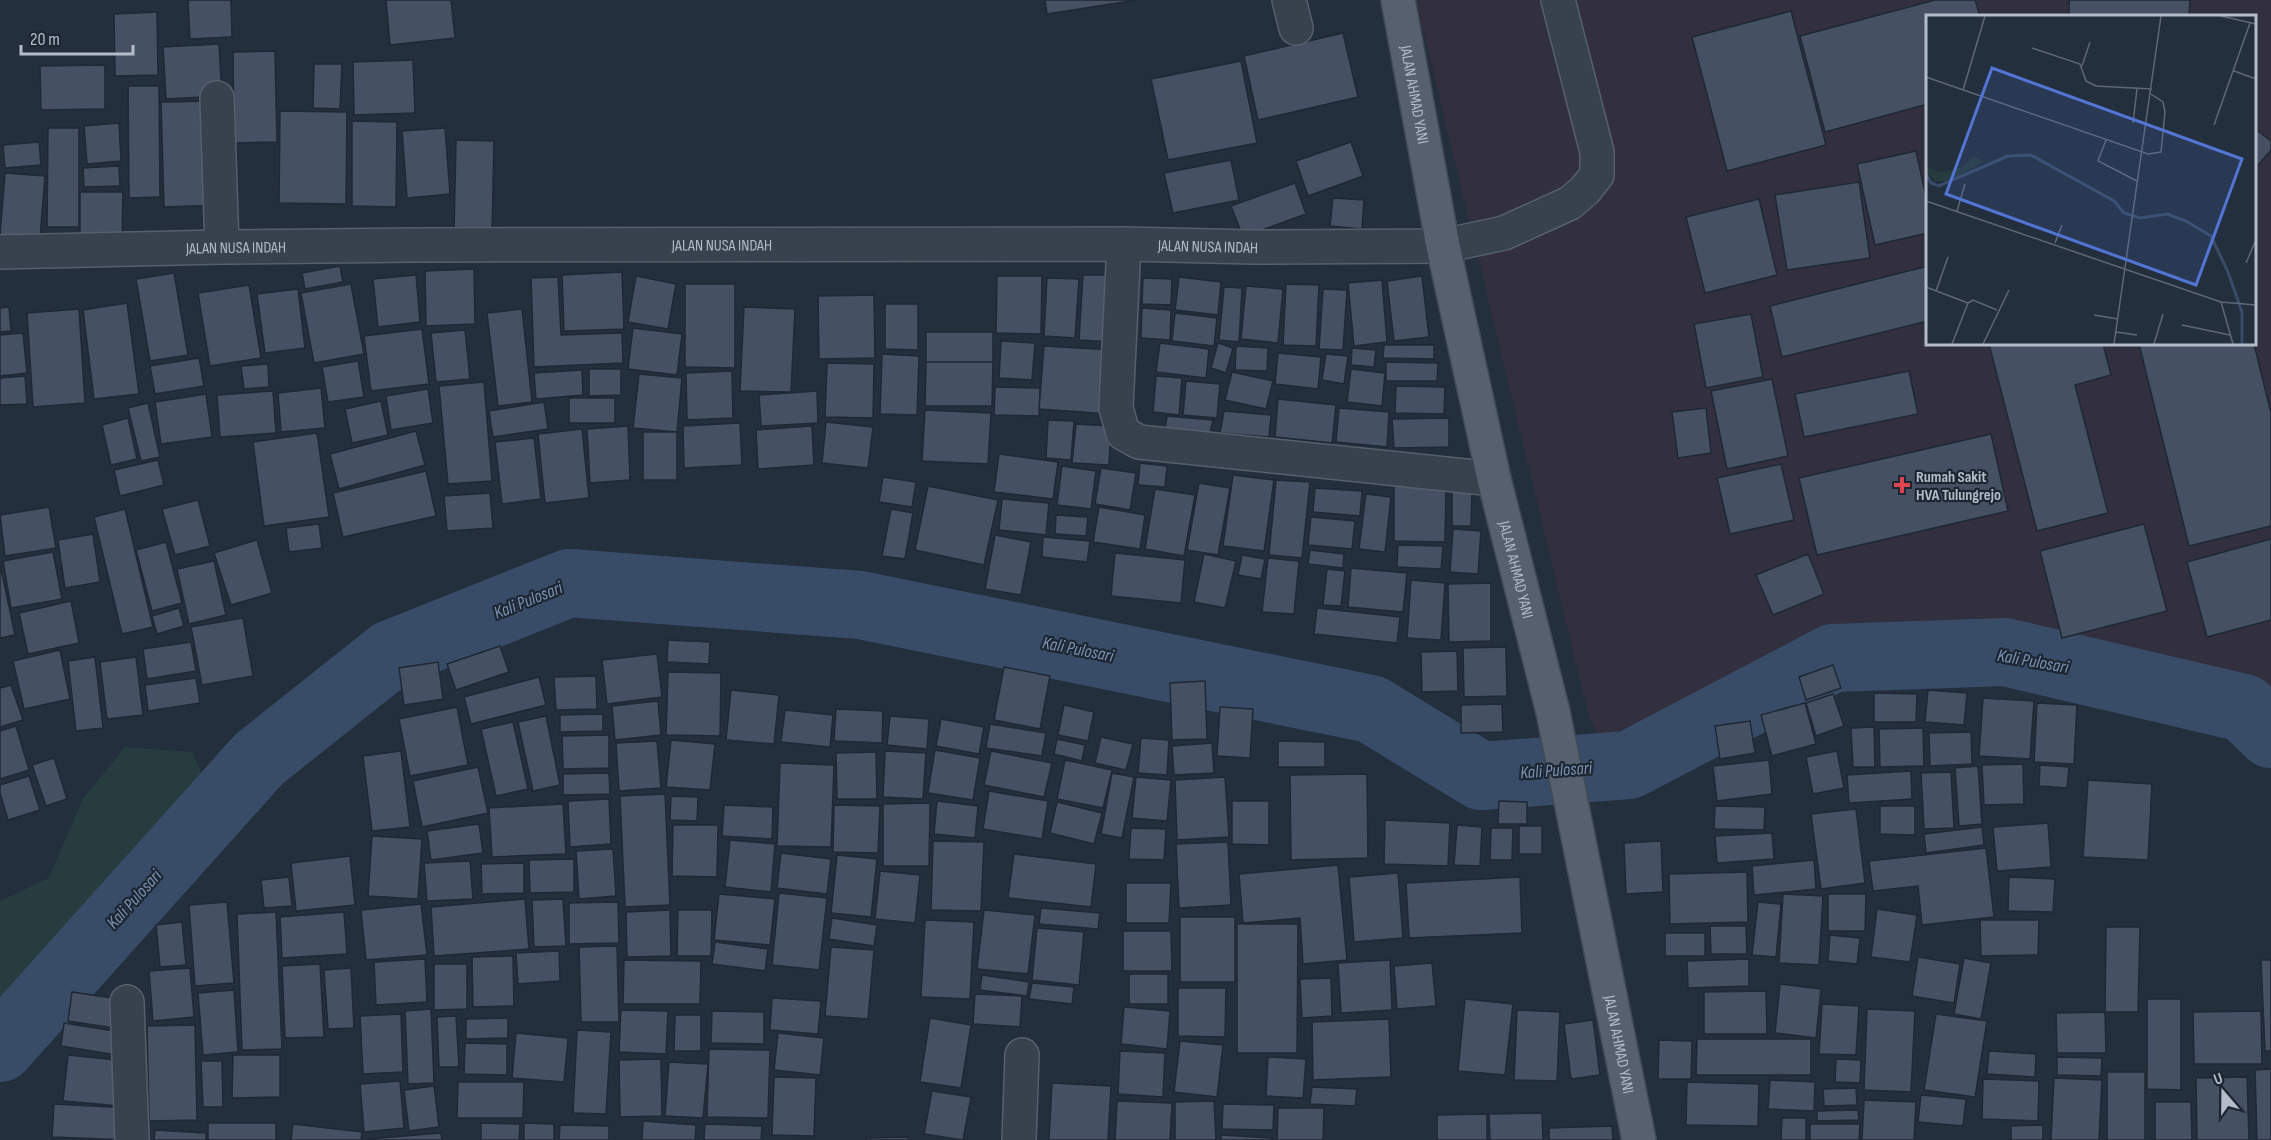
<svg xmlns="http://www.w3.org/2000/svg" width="2271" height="1140" font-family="'Sofia Sans Condensed',sans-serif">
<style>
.medical{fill:#32303f;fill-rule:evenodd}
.green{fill:#263c3f}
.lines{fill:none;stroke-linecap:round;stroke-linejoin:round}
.river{stroke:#394c67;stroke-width:68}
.building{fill:#455162;stroke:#1f2835;stroke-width:1.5}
.minor-casing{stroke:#565f6c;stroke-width:36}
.major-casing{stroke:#414a57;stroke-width:36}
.minor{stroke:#38414e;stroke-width:33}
.major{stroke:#56606e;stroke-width:33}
.health-dot{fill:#e0444e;stroke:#1d2633;stroke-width:2}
.labels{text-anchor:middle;stroke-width:4.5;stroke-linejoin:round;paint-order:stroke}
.street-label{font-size:16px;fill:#b4bcc9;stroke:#1d2633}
.poi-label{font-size:16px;font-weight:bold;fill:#b4bcc9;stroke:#1d2633;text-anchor:start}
.water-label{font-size:18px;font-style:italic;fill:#7c92b1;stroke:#1d2633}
.inset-river{fill:none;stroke:#394c67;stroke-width:3}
.inset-road{fill:none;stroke:#5e6776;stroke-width:1.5}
.view{fill:#5274d3;fill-opacity:0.15;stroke:#5274d3;stroke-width:3}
.inset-edge{fill:none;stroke:#b4bcc9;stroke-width:3}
</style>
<rect width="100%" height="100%" fill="#242f3e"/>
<path class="medical" d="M1416 0H2271V764L2240 736 1856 626 1600 739 1589 717ZM1928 16H2254V344H1928Z"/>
<path class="green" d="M125 747 192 752 205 779 166 833 118 892 53 953 0 1018V901L49 878 83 799Z"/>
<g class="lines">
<path class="river" d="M0 1048 259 759 391 654 569 583 860 605 1371 709 1481 776 1629 765 1833 658 2005 652 2244 708 2271 734"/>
</g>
<path class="building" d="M188 0H231L232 37 190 39Z
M386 0H451L455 38 390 45Z
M1045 0H1137L1047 14Z
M1935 0H1975L1980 16H1928V104L1825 132 1800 36Z
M2069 0H2190L2189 16H2069Z
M1791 11 1826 145 1727 171 1692 37Z
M157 12 158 75 115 76 114 14Z
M1343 33 1358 97 1258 120 1244 56Z
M219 44 222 96 166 99 163 47Z
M275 51 277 142 234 143 233 52Z
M413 60 415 113 354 115 353 62Z
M1241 61 1257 143 1168 160 1151 79Z
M314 64H342L340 109 313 108Z
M105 65V109L41 110 40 66Z
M128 86H159L160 197 129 198Z
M217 101 220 205 164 207 161 102Z
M280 111 347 112 346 204 279 203Z
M352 121 397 122 396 207 352 206Z
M119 123 121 161 87 164 84 126Z
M48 128H79V227H47Z
M445 128 450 194 407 198 402 131Z
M2254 128 2271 141V150L2254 170Z
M456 140 494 141 492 235 454 234Z
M39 142 41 165 5 168 3 145Z
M1351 142 1363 176 1308 196 1296 161Z
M1916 151 1928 206V233L1875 245 1857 164Z
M1231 160 1239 200 1173 213 1164 173Z
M119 166 120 186 84 187 83 168Z
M5 173 45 176 40 238 0 235Z
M1859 182 1870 258 1787 270 1775 195Z
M1295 183 1306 214 1243 237 1231 206Z
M80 192H123L122 244 80 243Z
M1333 198 1364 200 1362 229 1330 226Z
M1759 199 1777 275 1705 293 1686 217Z
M340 266 343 282 305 289 302 273Z
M1928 266V321L1782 357 1770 306Z
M474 269 475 324 426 326 425 271Z
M622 272 624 329 564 331 562 275Z
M174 273 188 355 150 361 136 279Z
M416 275 420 322 378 327 373 279Z
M1083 275H1117L1114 342 1079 340Z
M636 276 676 284 668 329 628 322Z
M997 276H1042L1041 334 996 333Z
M1422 276 1429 337 1394 341 1387 281Z
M558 277 561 335 622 333 623 363 534 367 531 278Z
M1179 277 1221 282 1218 315 1175 310Z
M1047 278 1079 279 1075 338 1044 336Z
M1143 278 1172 279 1171 305 1142 304Z
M1382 280 1387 342 1354 346 1348 283Z
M351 284 364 354 314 363 301 293Z
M685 284H735V368L685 367Z
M1286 284 1319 285 1316 346 1283 345Z
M249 285 261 358 210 366 198 293Z
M1246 286 1283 289 1278 343 1241 339Z
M1224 287 1242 288 1239 342 1219 340Z
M298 289 305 348 265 353 257 294Z
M1323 289 1347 290 1343 350 1319 349Z
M874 295 875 358 819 359 818 296Z
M127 303 139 394 94 399 83 310Z
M885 304H918V350L885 349Z
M9 307 11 331 0 332V308Z
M744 307 795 309 791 392 740 391Z
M1142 308 1171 310 1170 340 1141 338Z
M79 309 85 403 33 407 27 313Z
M522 309 532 402 498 406 487 313Z
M1175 313 1217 318 1214 346 1172 341Z
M1751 314 1763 377 1706 388 1694 324Z
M633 328 682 334 677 375 628 369Z
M422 329 429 384 371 391 364 336Z
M465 330 470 379 436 382 431 333Z
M926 332H993V362H926Z
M23 333 27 373 0 376V335Z
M1001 341 1035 343 1032 380 999 378Z
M1160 343 1209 349 1206 378 1156 372Z
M1218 343 1233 348 1226 373 1211 368Z
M1989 344H2103L2111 375 2075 385 2108 513 2037 531Z
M2139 344H2254L2271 413V526L2189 546Z
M1384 345H1434V359L1383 358Z
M1044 346 1114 350 1110 414 1039 409Z
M1236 346 1268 348 1267 371 1235 370Z
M1352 348 1376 350 1374 367 1351 365Z
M1278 353 1321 357 1318 389 1275 384Z
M882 354 919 356 917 415 880 414Z
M1326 354 1348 356 1344 384 1322 380Z
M199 358 204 386 155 394 150 366Z
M358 361 364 397 328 402 322 367Z
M926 362H993L992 406H925Z
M1386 362 1438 363 1437 381H1386Z
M827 363 874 364 873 418 825 417Z
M268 364 269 387 244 389 241 366Z
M589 369H621V395L589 396Z
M1351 369 1385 373 1382 406 1347 402Z
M582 370 583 395 536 399 534 373Z
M732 371 733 418 687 420 686 373Z
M1909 371 1918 414 1804 437 1795 394Z
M1232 372 1273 381 1266 409 1225 400Z
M639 374 682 378 677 432 633 428Z
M25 376 27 404 0 405V378Z
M1156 376 1182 378 1179 415 1153 412Z
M1772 379 1788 456 1727 469 1711 391Z
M1186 381 1220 384 1217 418 1183 415Z
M484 382 492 481 448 484 439 386Z
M1396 386 1445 387 1444 414 1395 413Z
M995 387 1040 388 1039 416 994 415Z
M321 388 325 428 281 432 278 393Z
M428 389 433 423 391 430 386 396Z
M273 391 276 433 220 437 217 395Z
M817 391 818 423 761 426 759 395Z
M206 394 212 437 161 444 155 402Z
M569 398H615V423H569Z
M1278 399 1336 405 1332 443 1275 437Z
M381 401 388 435 352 443 345 409Z
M544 402 548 429 493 437 489 411Z
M148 403 160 457 141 461 128 408Z
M1339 408 1389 412 1387 447 1336 442Z
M1706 408 1711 453 1678 458 1672 412Z
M925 410 991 413 988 464 922 461Z
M1224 411 1271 415 1269 437 1220 433Z
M1167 416 1213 420 1210 433 1165 429Z
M128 418 137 459 111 465 102 425Z
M1449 418V447L1394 448 1392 419Z
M1048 420 1074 421 1071 460 1046 458Z
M826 422 873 427 868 468 822 463Z
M740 423 742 465 684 468 683 426Z
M1076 424 1111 426 1109 465 1072 463Z
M628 426 630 480 590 483 587 429Z
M812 426 814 465 758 469 756 430Z
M582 429 589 498 545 503 538 434Z
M416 431 425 465 339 489 330 454Z
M643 432H677V480H643Z
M317 433 329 517 264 526 253 442Z
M1991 434 2008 511 1817 555 1799 478Z
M534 438 541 499 502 504 495 442Z
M999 454 1058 462 1053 499 994 492Z
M158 460 164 485 120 496 114 470Z
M1140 463 1167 466 1165 487 1138 485Z
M1781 464 1794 520 1730 534 1717 478Z
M1062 466 1096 471 1091 509 1057 505Z
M1101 468 1136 473 1130 510 1095 504Z
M426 471 436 516 343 537 333 493Z
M1233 475 1274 480 1264 551 1223 546Z
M883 477 916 482 912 507 879 502Z
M1276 480 1310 482 1302 558 1269 555Z
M1199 483 1230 488 1218 555 1187 550Z
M1394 483 1446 484 1445 542 1394 541Z
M928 486 998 500 984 565 915 550Z
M1315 488 1362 491 1360 516 1313 512Z
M1452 488H1472L1471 526H1452Z
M1155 489 1195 495 1184 556 1145 549Z
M490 493 493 528 447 531 444 496Z
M1366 494 1391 497 1385 552 1359 549Z
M1002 499 1049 503 1046 535 999 530Z
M198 500 210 546 175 555 162 509Z
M49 507 56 548 5 556 0 515Z
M1099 507 1145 515 1140 549 1093 542Z
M125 509 153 627 122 634 94 517Z
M891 509 913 513 905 559 882 556Z
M1056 515 1088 517 1086 536 1055 534Z
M1311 517 1355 521 1352 549 1308 545Z
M319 524 322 548 289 552 286 528Z
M2144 524 2167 611 2062 638 2040 551Z
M1453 529 1481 531 1478 574 1450 572Z
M93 534 100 582 65 588 58 540Z
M995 535 1031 542 1021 595 985 589Z
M1043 537 1090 541 1087 562 1042 557Z
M2271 539V620L2207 637 2187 562Z
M257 540 272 593 231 605 214 553Z
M166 542 182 603 152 611 136 550Z
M1398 545 1443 546 1441 569 1397 567Z
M1310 550 1344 554 1343 568 1308 564Z
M53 552 62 599 11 608 3 561Z
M1115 553 1185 560 1181 603 1111 596Z
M1204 554 1236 561 1225 608 1194 602Z
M1808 554 1824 594 1773 615 1756 575Z
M1242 555 1265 559 1261 579 1238 575Z
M1268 558 1299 561 1294 614 1262 612Z
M214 561 226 615 189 624 177 569Z
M0 564 15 635 0 638Z
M1351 568 1407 573 1403 612 1348 607Z
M1327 569 1345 571 1341 606 1323 605Z
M1411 580 1445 583 1441 640 1407 638Z
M1491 583V641L1449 642 1448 584Z
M71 601 79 643 28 654 19 613Z
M179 608 184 626 157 634 152 616Z
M1317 608 1400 617 1397 643 1314 634Z
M243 618 253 676 202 685 191 627Z
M668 640 710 642 709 664 667 662Z
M191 642 196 671 147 679 143 649Z
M500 646 509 672 456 690 447 664Z
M1506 647 1507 696 1464 697 1463 648Z
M60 650 70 699 24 709 13 661Z
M1457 651 1458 691 1422 692 1421 652Z
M657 654 662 697 607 704 602 660Z
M95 657 103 728 76 731 68 661Z
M136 657 143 715 107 719 100 662Z
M438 662 443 699 404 705 399 668Z
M1833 665 1841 688 1806 700 1799 677Z
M1004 667 1050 676 1040 729 994 720Z
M668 672 721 673 720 736 666 735Z
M596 676 597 709 556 710 554 677Z
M539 677 546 705 471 724 464 697Z
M196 678 200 703 148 711 145 685Z
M1205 681 1207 739 1172 740 1170 683Z
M11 685 23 720 0 727V688Z
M731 690 779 695 774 744 726 740Z
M1928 690 1967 693 1964 725 1925 722Z
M1874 693 1917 694 1916 722H1874Z
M1833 694 1844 726 1816 736 1806 703Z
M1983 698 2034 701 2030 759 1979 756Z
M658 701 661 735 615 740 612 706Z
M1805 703 1816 744 1772 756 1761 715Z
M2037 703 2077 705 2074 764 2034 762Z
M1502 704 1503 732 1461 733V705Z
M1064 705 1094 712 1088 741 1058 735Z
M457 707 468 765 410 776 399 719Z
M1220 707 1253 709 1250 758 1217 756Z
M836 709 883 711 882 743 834 741Z
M785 710 833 715 830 747 781 742Z
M603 714V731L560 732V715Z
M546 716 560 785 533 791 518 722Z
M890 716 929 719 927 749 887 745Z
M941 719 984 727 979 754 936 746Z
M1750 721 1755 753 1720 759 1715 726Z
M513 722 528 789 496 796 481 729Z
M990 724 1046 733 1042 756 986 748Z
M16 726 29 770 0 779V731Z
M1874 727 1875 767H1853L1851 728Z
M1923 728 1924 766 1880 767 1879 729Z
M1971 732 1972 764 1930 766 1929 733Z
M609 735V768L563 769 562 736Z
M1101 737 1133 744 1126 770 1095 763Z
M1141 738 1169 740 1167 775 1138 773Z
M1057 739 1085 745 1082 761 1054 754Z
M671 740 715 744 710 790 666 787Z
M657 741 661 788 619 791 616 743Z
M1278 741 1325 742V767H1278Z
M1212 743 1214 773 1174 775 1172 746Z
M935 750 980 758 973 800 928 793Z
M401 751 410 827 372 831 363 756Z
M885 751 926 753 923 799 883 797Z
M991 751 1052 763 1044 797 984 785Z
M1837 751 1844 788 1813 794 1806 757Z
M876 752 877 799H837L836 753Z
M54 758 67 799 46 806 32 765Z
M1065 760 1112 770 1103 808 1057 799Z
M1769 760 1772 794 1717 801 1713 766Z
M780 763 834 765 831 847 777 846Z
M2023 764 2024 804 1984 805 1982 765Z
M2040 765 2069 767 2067 788 2039 786Z
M1978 766 1982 824 1959 826 1955 768Z
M478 767 488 813 422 827 413 781Z
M1911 771 1912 799 1849 803 1847 775Z
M1951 772 1954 828 1924 829 1921 773Z
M609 773 610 794 563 795V774Z
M1112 773 1134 777 1122 838 1101 834Z
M1367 774 1368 858 1291 860 1290 775Z
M29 776 40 810 8 820 0 793V785Z
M1136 777 1171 780 1167 821 1132 818Z
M1225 777 1229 837 1177 840 1175 780Z
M2088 780 2152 784 2148 860 2083 857Z
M989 791 1048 801 1042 839 983 829Z
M665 794 670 905 625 907 620 796Z
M671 796 698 797 697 821 670 820Z
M609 799 611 844 570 847 568 801Z
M937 801 978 806 975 838 934 834Z
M1232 801H1269V845L1232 844Z
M1499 801 1527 802V824H1498Z
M1057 802 1102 813 1094 844 1050 833Z
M930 803 929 866H883V804Z
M563 804 566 854 492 857 489 808Z
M724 805 773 807 772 839 722 836Z
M834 805 880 806 878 853 833 852Z
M1715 806 1765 807 1764 830 1714 829Z
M1880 806H1915V835L1880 834Z
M1856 809 1865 883 1821 889 1811 814Z
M1385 820 1450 823 1448 866 1384 864Z
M2048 823 2051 867 1997 871 1993 827Z
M479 824 483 853 431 860 427 831Z
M673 825H718L717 877 672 876Z
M1457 825 1482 827 1480 866 1454 865Z
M1519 826H1542V854H1519Z
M1982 827 1984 845 1926 853 1924 834Z
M1131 828 1166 829 1164 860 1129 859Z
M1491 828H1513L1512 860H1490Z
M1772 833 1774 859 1717 863 1715 836Z
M372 836 422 839 418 899 368 896Z
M730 840 775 844 771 892 725 887Z
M933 841 984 842 981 911 931 910Z
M1661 841 1663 892 1626 894 1624 843Z
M1228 842 1231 905 1179 908 1176 844Z
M1986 848 1994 917 1922 925 1918 886 1873 891 1869 861Z
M613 849 616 896 579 899 576 851Z
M781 853 831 859 827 894 777 888Z
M1014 854 1096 864 1091 907 1008 898Z
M837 855 877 859 871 917 831 913Z
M350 856 355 905 296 911 291 863Z
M574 859V892L530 893 529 860Z
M1814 860 1816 889 1754 895 1752 866Z
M470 861 473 899 427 901 424 863Z
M524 863V893L482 894 481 864Z
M1338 865 1347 960 1303 964 1300 918 1243 923 1239 874Z
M880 871 920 875 915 923 875 919Z
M1747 872 1748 922 1670 924 1669 874Z
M1398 873 1403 938 1354 942 1349 877Z
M289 877 292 906 264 908 261 880Z
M1520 877 1522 933 1409 938 1406 883Z
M2009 877 2055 879 2053 912 2008 911Z
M1126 883H1171L1169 923H1126Z
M779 893 827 898 819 970 772 965Z
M719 894 775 899 770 945 714 940Z
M1783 894 1823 896 1819 965 1779 963Z
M1828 894H1866L1865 931H1828Z
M525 899 529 949 434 956 431 907Z
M563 899 566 946 534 947 532 900Z
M227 902 234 983 195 986 189 905Z
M618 902 619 943 569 944V903Z
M1758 902 1781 904 1776 957 1752 955Z
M421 904 427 955 366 960 361 910Z
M1041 908 1100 913 1098 929 1039 924Z
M1877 909 1917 915 1910 962 1871 957Z
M670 910 671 956 627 957 626 912Z
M678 910H712L711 956H677Z
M984 910 1035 915 1028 974 977 969Z
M276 912 282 1049 242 1050 237 914Z
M344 912 347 954 282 958 280 917Z
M1180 917H1235V982H1180Z
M832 918 877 925 874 946 829 939Z
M925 920 974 922 970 999 921 997Z
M1980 920H2039L2038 955 1981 956Z
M182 922 186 965 160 967 156 925Z
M1237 924H1298L1297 1053H1237Z
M1710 926H1746L1747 954H1711Z
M2106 927H2140L2138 1012H2105Z
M1037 928 1084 932 1079 985 1032 980Z
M1123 931H1171L1172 971H1123Z
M1665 933H1705V956H1665Z
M1830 935 1860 938 1857 964 1828 961Z
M715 942 768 949 765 971 712 964Z
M617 946 619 1022H581L579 947Z
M831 947 874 950 868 1019 825 1016Z
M559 951 560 981 518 984 516 953Z
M513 956 514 1006 473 1007 472 957Z
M1918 957 1960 964 1954 1003 1912 996Z
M1964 958 1991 963 1981 1019 1954 1014Z
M425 959 427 1002 376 1005 374 962Z
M1749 959V986L1688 988 1687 961Z
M624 960 701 961 700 1004H623Z
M1390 960 1392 1010 1341 1013 1338 963Z
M2261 960H2271V1051H2265Z
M1432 963 1436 1006 1397 1009 1394 966Z
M320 964 324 1037 285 1038 282 966Z
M434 964H467V1009L434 1010Z
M190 968 194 1017 153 1021 149 971Z
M351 968 354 1028 328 1029 324 970Z
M1129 974H1168V1004H1129Z
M982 975 1029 982 1027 996 980 990Z
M1331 978 1332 1016 1302 1018 1300 979Z
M1032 983 1074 987 1072 1004 1029 999Z
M1780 984 1821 989 1816 1038 1775 1033Z
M1178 988H1226L1225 1037 1178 1036Z
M234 990 238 1052 203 1055 198 993Z
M1766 991 1767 1034H1704V992Z
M72 992 126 1000 121 1029 68 1021Z
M975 994 1022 996 1020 1027 973 1024Z
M772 998 821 1001 818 1034 770 1030Z
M1465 999 1513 1004 1505 1075 1458 1071Z
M2147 999H2181V1090L2147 1089Z
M1822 1004 1859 1006 1856 1055 1819 1054Z
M1124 1007 1170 1011 1167 1049 1121 1044Z
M431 1009 434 1083 408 1084 405 1011Z
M1867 1009 1915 1011 1911 1092 1864 1090Z
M621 1010 668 1011 666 1054 619 1052Z
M1517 1010 1560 1012 1557 1081 1514 1080Z
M712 1011 764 1012V1044L711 1043Z
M2261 1011 2262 1064H2194L2193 1012Z
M2105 1012 2106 1053H2057L2056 1013Z
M401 1014 403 1072 363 1074 360 1016Z
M1936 1014 1987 1021 1975 1097 1924 1090Z
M675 1015H701V1051H674Z
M456 1016 459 1067H439L437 1017Z
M508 1018V1038L466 1039V1019Z
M930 1018 971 1025 961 1088 920 1082Z
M1389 1019 1391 1077 1313 1080 1312 1022Z
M1593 1020 1600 1075 1571 1079 1564 1024Z
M64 1023 127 1033 123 1056 61 1046Z
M195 1025 197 1120 149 1121 147 1026Z
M577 1030 611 1032 606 1114 573 1113Z
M516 1033 568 1038 564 1082 512 1078Z
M778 1033 824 1038 820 1075 774 1070Z
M1697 1039H1811V1075H1696Z
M1659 1040 1692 1041 1691 1079H1658Z
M1180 1041 1223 1045 1217 1097 1174 1092Z
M465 1043 507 1044V1075L464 1074Z
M709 1049 770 1050 768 1118 707 1117Z
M1120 1051 1165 1053 1163 1097 1118 1094Z
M1989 1051 2036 1054 2035 1077 1987 1074Z
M68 1055 126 1061 121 1106 63 1101Z
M233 1055H280V1097L232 1098Z
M1268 1057 1306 1059 1303 1098 1266 1096Z
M2057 1057 2102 1058 2101 1076 2057 1075Z
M661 1059 662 1116 620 1117 619 1060Z
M1836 1059 1861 1060 1860 1083 1835 1082Z
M201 1061H222L223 1107H203Z
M669 1062 708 1064 703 1118 665 1116Z
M2271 1069V1140H2257L2255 1070Z
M2107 1072H2145V1140H2107Z
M774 1077 816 1078 814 1136 772 1135Z
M2247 1077 2249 1140H2197L2196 1078Z
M2054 1078 2102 1080 2099 1140H2051Z
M1983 1079 2039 1081 2038 1121 1982 1119Z
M1770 1080 1815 1082 1814 1111 1768 1109Z
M400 1081 404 1128 364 1132 360 1084Z
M458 1082H524L523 1118H457Z
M1687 1082 1759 1084 1758 1126 1686 1125Z
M1052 1083 1111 1086 1108 1140H1049Z
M434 1086 439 1127 409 1131 404 1090Z
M1312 1087 1357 1089 1355 1106 1310 1104Z
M1856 1088 1857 1105 1824 1106 1823 1089Z
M932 1091 971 1097 963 1140 924 1134Z
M1921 1095 1966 1099 1963 1126 1918 1122Z
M1864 1100 1916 1102 1914 1140H1862Z
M1117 1101 1172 1103 1170 1140H1115Z
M1214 1101 1216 1140H1175V1102Z
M2155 1102H2191L2192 1140H2155Z
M54 1104 130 1108 129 1140 52 1137Z
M1223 1104 1274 1105 1273 1130 1222 1129Z
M1278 1108H1324L1323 1140H1277Z
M1858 1110 1859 1120 1817 1121V1111Z
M1542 1113 1543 1140H1490L1489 1114Z
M1487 1114V1140H1437V1115Z
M1782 1118H1806V1140H1781Z
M643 1121 696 1125 695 1140H642Z
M208 1123H276V1140H208Z
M481 1123 520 1124 519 1140H481Z
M524 1123 554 1124V1140H524Z
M293 1124 362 1132 361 1140H291Z
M705 1124 762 1126 761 1140H704Z
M1810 1124H1860L1859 1140H1810Z
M560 1125 609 1126V1140H559Z
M2043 1125V1140H2011V1126Z
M1612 1126 1613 1140H1549V1128Z
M155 1130 206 1133V1140H154Z
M441 1133 442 1140H368V1139Z
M1221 1135 1272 1138V1140H1221Z
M908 1137V1140H866V1138Z"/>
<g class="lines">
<defs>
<g id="minor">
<path d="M1289 0 1296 28"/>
<path d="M217 98 222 247"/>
<path d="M1124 244 1116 408 1123 433 1139 442 1494 479"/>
<path id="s1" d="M0 252 222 247 417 245 1124 244 1254 247 1443 246 1504 233 1570 203 1585 190 1597 175V152L1558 0"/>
<path d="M127 1002 132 1140"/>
<path d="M1019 1140 1022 1055"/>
</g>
<g id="major">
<path id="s2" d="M1398 0 1443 246 1494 479 1553 712 1639 1140"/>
</g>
</defs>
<use href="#minor" class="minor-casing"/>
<use href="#major" class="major-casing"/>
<use href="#minor" class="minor"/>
<use href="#major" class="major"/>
</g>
<path class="health-dot" d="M1899 476h6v6h6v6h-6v6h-6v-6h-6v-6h6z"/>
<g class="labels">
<g class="street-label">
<text dy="6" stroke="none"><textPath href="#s2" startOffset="96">JALAN AHMAD YANI</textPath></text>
<text dy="6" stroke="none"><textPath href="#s1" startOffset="722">JALAN NUSA INDAH</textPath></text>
<text dy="6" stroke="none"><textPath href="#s1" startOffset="1208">JALAN NUSA INDAH</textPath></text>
<text dy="6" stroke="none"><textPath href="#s1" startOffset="236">JALAN NUSA INDAH</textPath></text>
<text dy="6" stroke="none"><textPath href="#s2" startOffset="582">JALAN AHMAD YANI</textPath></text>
<text dy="6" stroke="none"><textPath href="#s2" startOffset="1068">JALAN AHMAD YANI</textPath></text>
</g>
<g class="poi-label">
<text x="1916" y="482">Rumah Sakit<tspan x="1916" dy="18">HVA Tulungrejo</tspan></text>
</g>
<g class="water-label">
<text transform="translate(528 600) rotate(-22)" y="6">Kali Pulosari</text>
<text transform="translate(1078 649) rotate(11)" y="6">Kali Pulosari</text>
<text transform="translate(2033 661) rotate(10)" y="6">Kali Pulosari</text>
<text transform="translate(1556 770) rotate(-4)" y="6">Kali Pulosari</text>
<text transform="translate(134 899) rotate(-48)" y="6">Kali Pulosari</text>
</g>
</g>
<g transform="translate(1926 15)">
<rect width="330" height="330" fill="#242f3e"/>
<path d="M49 141 57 147 23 166H9L0 156V152L15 157 36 152Z" fill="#263c3f"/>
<path class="inset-river" d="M0 159 5 168 13 171 82 141 105 140 188 186 198 198 214 203 241 199 260 206 285 221 302 257 316 297V329"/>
<path class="inset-road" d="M295 1 330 9M106 33 154 49 160 66 170 71 226 74M156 51 164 27M308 56 330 64M0 62 222 139 235 137 239 97 237 87 225 79M37 75 59 1M207 108 211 74M288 110 324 8M180 125 172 146 211 166M0 186 295 287 330 290M31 196 39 169M129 228 136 210M320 248 329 227M0 272 42 288M10 276 22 242M295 287 307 329M42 288 47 285 71 295M168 300 192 304M256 310 304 320M190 317 211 320M26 329 42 288M57 329 83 275M188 329 235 1M228 329 237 299"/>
<path class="view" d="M66 53 316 144 270 270 20 179Z"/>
<rect width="330" height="330" class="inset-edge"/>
</g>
<g transform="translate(2223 1092) rotate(340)" stroke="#1d2633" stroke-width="4.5" paint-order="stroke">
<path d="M0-4.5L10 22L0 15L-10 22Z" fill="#b4bcc9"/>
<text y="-9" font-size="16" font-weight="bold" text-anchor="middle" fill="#b4bcc9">U</text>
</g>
<path d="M21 45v9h112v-9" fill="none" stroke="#b4bcc9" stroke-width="3"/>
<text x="30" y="45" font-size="18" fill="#b4bcc9" stroke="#1d2633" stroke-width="4.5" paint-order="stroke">20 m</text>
</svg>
